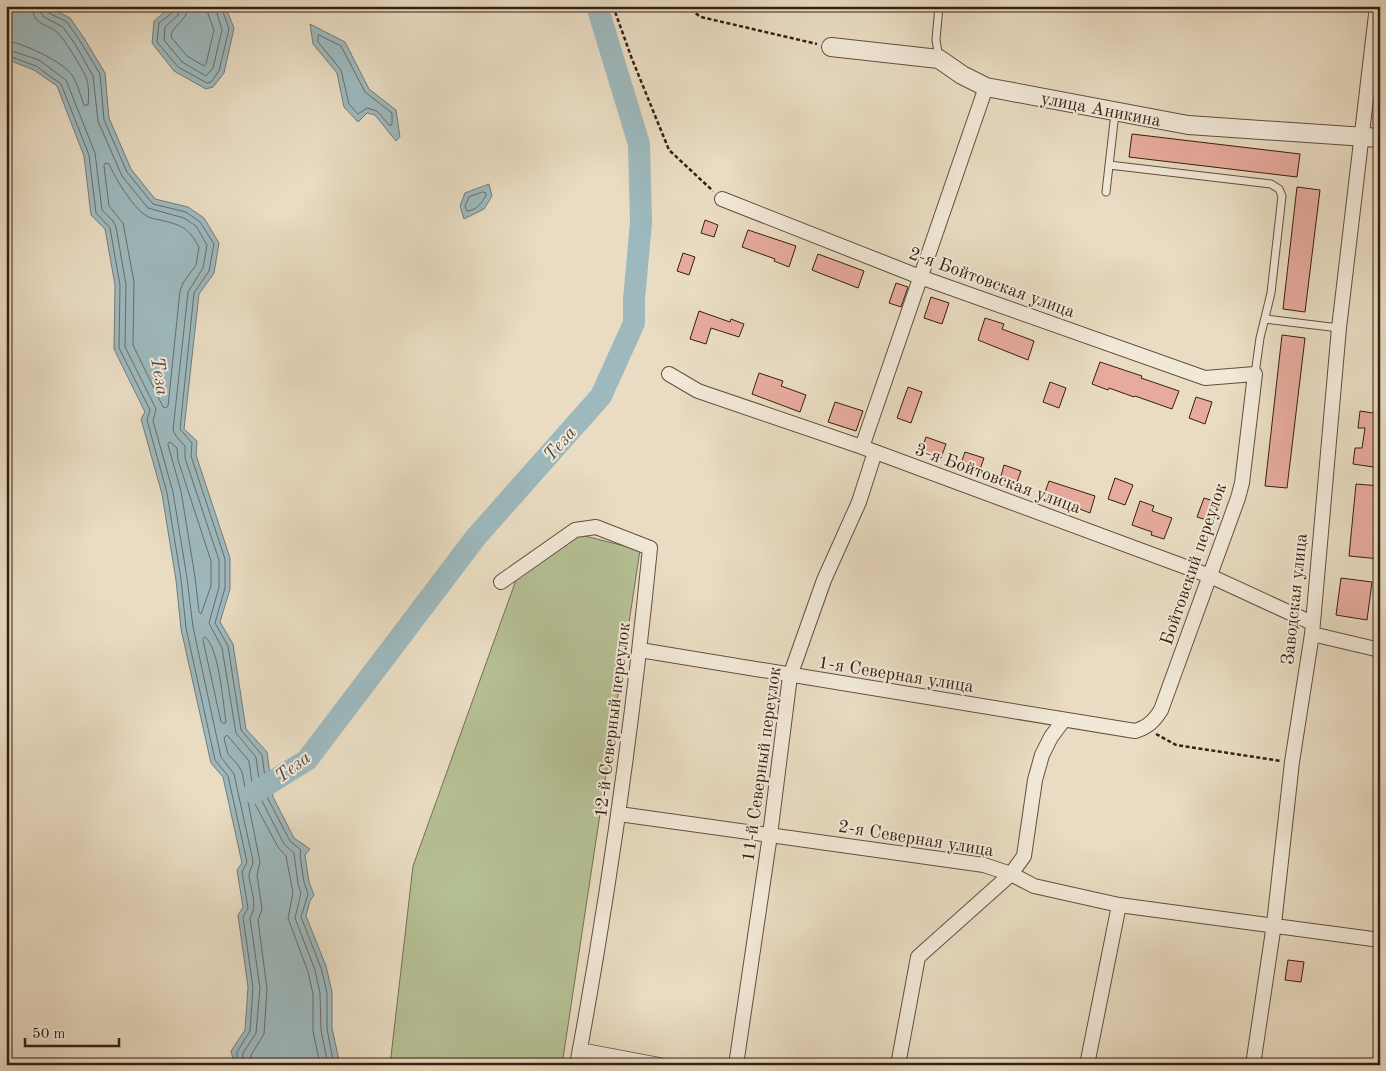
<svg xmlns="http://www.w3.org/2000/svg" width="1386" height="1071" font-family="'Old Standard TT',serif">
<style>
.green{fill:#b5c094;stroke:#766f54}
.water{fill:#9db9be;stroke:#747b7a}
.lines{fill:none;stroke-linecap:round;stroke-linejoin:round}
.shore{stroke:#6a6c68;stroke-width:1}
.river{stroke:#9db9be;stroke-width:22}
.building{fill:#e7ab9d;stroke:#371e13}
.service-casing{stroke:#644e3f;stroke-width:9}
.minor-casing{stroke:#644e3f;stroke-width:16}
.tertiary-casing{stroke:#644e3f;stroke-width:20}
.path{stroke:#371e13;stroke-width:2.5;stroke-dasharray:4 2.5;stroke-linecap:butt}
.service{stroke:#f1e8d7;stroke-width:7}
.minor{stroke:#f1e8d7;stroke-width:14}
.tertiary{stroke:#f1e8d7;stroke-width:18}
.labels{text-anchor:middle;stroke-width:4;stroke-linejoin:round;paint-order:stroke}
.street-label{font-size:18px;fill:#371e13;stroke:#f1e8d7}
.water-label{font-size:19px;font-style:italic;fill:#564c46;stroke:#f1e8d7}
</style>
<rect width="100%" height="100%" fill="#e9dcc2"/>
<filter id="stains"><feTurbulence type="fractalNoise" baseFrequency=".004" numOctaves="4"/><feColorMatrix values="0 0 0 0 .2 0 0 0 0 .09 0 0 0 0 .02 0 0 0 .5 -.17"/></filter>
<radialGradient id="worn" r=".72"><stop offset=".6" stop-color="#630" stop-opacity="0"/><stop offset="1" stop-color="#630" stop-opacity=".3"/></radialGradient>
<path class="green" d="M573 533 640 550 562 1065H390L413 866 520 569Z"/>
<path class="water" d="M6 6H47L70 18 84 38 105 73 109 118 131 169 155 199 188 207 204 218 219 243 214 273 199 294 184 429 197 441 196 455 230 558V589L220 622 233 644 246 729 267 752 273 797 294 838 310 849 305 855 309 882 314 895 310 901 306 916 326 966 332 992V1028L340 1065H291L290 1061 288 1065H225L233 1059 231 1051 245 1030 248 987 238 915 243 907 237 870 242 863 223 777 211 763 181 629 176 580 162 494 141 419 145 412 114 349 115 285 105 229 91 215 84 156 57 86 34 70 6 59Z
M171 6H225L234 28 224 73 213 87 206 89 174 71 152 43 154 21Z
M310 24 345 42 369 89 396 110 400 137 396 141 375 115 367 113 358 122 344 107 337 73 313 44Z
M489 184 492 196 484 209 464 219 460 206 465 193Z"/>
<g class="lines">
<path class="shore" d="M40 6V12L44 17 63 27 75 44 93 76 98 121 122 176 148 208 184 218 196 226 207 245 203 268 188 292 173 430 176 436 185 446V458L219 560V587L209 623 222 648 236 733 256 757 262 801 284 844 294 853 298 884 301 893 295 918 315 970 320 993 321 1030 328 1065
M46 6 49 13 67 22 80 41 100 74 104 120 127 172 153 204 186 212 200 222 214 244 209 271 194 293 180 429 192 443 191 456 225 559V588L215 623 228 646 241 730 262 755 268 799 290 841 301 850 300 856 304 882 308 894 301 917 321 968 327 993V1029L334 1065
M174 6 173 12 159 23 157 42 178 67 207 83 211 82 219 71 229 29 221 6
M180 6 178 15 165 27 164 40 182 62 206 76 213 68 222 30 215 6
M188 6C187 23 172 24 171 37L187 56 204 66 206 64 214 30 208 14 207 6
M319 35 341 46 365 92 392 113V125H389L377 111 367 108 358 114 349 104 341 70 318 42V37Z
M6 41C22 42 63 62 72 75 78 84 80 95 84 105H88C89 97 89 85 86 77 80 65 67 43 58 33 47 23 33 26 32 6
M6 49 39 60 66 80 95 153 102 210 113 221 116 227 126 285 125 347 156 409 153 421 173 492 187 578 193 627 221 757 234 774 253 861C253 867 249 870 249 876 251 891 258 904 250 918L260 988 256 1033 243 1053 242 1065
M6 55 36 66 61 84 89 155 96 213 110 228 120 285 119 348 150 410 147 420 167 493 181 579 186 628 215 760 228 776 247 862 242 872 248 908 243 917 253 988 250 1031 237 1052V1060L233 1065
M106 163 109 164C115 178 132 206 145 215 149 218 155 219 160 220 181 225 188 227 199 247L196 265 183 283 180 291 168 406 166 408 163 407 133 345 134 282 123 223 109 206 104 166Z
M483 192 486 193V195C482 203 477 210 467 211L465 206 469 197Z
M170 442 177 448 178 460 211 561V586L201 614 199 612 195 577 181 491 168 445Z
M205 637C219 647 223 703 226 722L224 724 221 722 203 640Z
M250 1065 251 1055 264 1034 267 989 258 920 262 909 257 875 260 862 242 772 238 765 228 754 224 738 227 735 249 761 255 804 278 847 286 856 293 893 288 918 308 972 313 994V1031L320 1065"/>
<path class="river" d="M254 793 307 760 476 537 601 396 634 323V299L641 223 639 144 597 6"/>
</g>
<path class="building" d="M1132 134 1300 154 1297 177 1129 157Z
M1297 187 1320 190 1305 312 1283 309Z
M705 220 718 225 714 237 701 233Z
M748 230 796 246 789 267 774 261 775 259 742 247Z
M683 253 695 257 689 275 677 271Z
M818 254 864 271 858 288 812 270Z
M896 283 908 287 901 307 889 303Z
M931 297 949 303 942 324 924 318Z
M699 311 730 322 731 319 744 324 739 337 711 328 706 344 690 339Z
M985 318 1004 324 1002 329 1034 341 1028 360 978 340Z
M1282 335 1305 338 1287 488 1265 486Z
M1100 362 1142 376 1141 378 1179 391 1172 409 1135 396 1134 397 1109 388 1108 390 1092 384Z
M759 373 783 381 781 386 806 395 800 412 752 394Z
M1050 382 1066 388 1059 408 1043 402Z
M908 387 922 392 911 423 897 418Z
M1196 397 1212 402 1205 424 1189 418Z
M835 402 863 411 856 431 828 422Z
M1360 411 1380 414V468L1353 464 1355 448H1362L1365 428H1358Z
M926 437 946 444 941 458 921 451Z
M965 452 984 458 979 472 960 466Z
M1004 465 1021 471 1016 485 1000 480Z
M1115 478 1133 485 1125 505 1108 499Z
M1049 481 1095 496 1090 513 1044 495Z
M1356 484 1380 486V509L1377 508 1374 540H1380V559L1349 556Z
M1204 498 1220 503 1213 522 1197 517Z
M1140 501 1154 506 1152 511 1172 518 1164 539 1151 535 1152 532 1132 525Z
M1341 578 1372 582 1367 620 1336 615Z
M1288 960 1304 962 1301 982 1285 980Z"/>
<g class="lines">
<defs>
<path id="service" d="M939 6 936 40 939 58
M1109 165 1271 184 1279 189 1282 196 1271 293 1260 338 1255 374
M1106 192 1115 113
M1265 319 1339 328"/>
<path id="minor" d="M669 374 698 391 862 447 1210 576 1312 623
M862 447 986 87
M501 582 575 530 596 527 650 548C633 721 609 893 577 1065
M1312 634 1380 650
M640 650 1135 731C1148 727 1154 721 1161 710L1238 498 1242 483 1255 374 1205 378 920 277 722 199
M619 814 984 865 1011 874 1034 886 1119 905 1380 940
M580 1050 659 1065
M736 1065 770 835 790 676 824 580 859 502 875 452
M898 1065 918 957 1011 874 1024 856 1035 780 1042 755 1051 737 1063 721
M1087 1065 1119 905
M1253 1065 1274 924 1292 762 1312 634 1339 328 1377 6"/>
<path id="tertiary" d="M831 47 939 59 962 75 986 87 1188 125 1380 138"/>
</defs>
<use href="#service" class="service-casing"/>
<use href="#minor" class="minor-casing"/>
<use href="#tertiary" class="tertiary-casing"/>
<path class="path" d="M613 6 632 59 669 150 713 191
M685 6 701 17 817 44
M1156 734 1176 745 1281 761"/>
<use href="#service" class="service"/>
<use href="#minor" class="minor"/>
<use href="#tertiary" class="tertiary"/>
</g>
<g class="labels">
<g class="street-label">
<text transform="translate(1101 109) rotate(11)" y="6">улица Аникина</text>
<text transform="translate(992 282) rotate(20)" y="6">2-я Бойтовская улица</text>
<text transform="translate(998 478) rotate(20)" y="6">3-я Бойтовская улица</text>
<text transform="translate(1193 564) rotate(-71)" y="6">Бойтовский переулок</text>
<text transform="translate(1294 599) rotate(-84)" y="6">Заводская улица</text>
<text transform="translate(896 674) rotate(9)" y="6">1-я Северная улица</text>
<text transform="translate(612 720) rotate(-83)" y="6">12-й Северный переулок</text>
<text transform="translate(761 764) rotate(-82)" y="6">11-й Северный переулок</text>
<text transform="translate(916 838) rotate(9)" y="6">2-я Северная улица</text>
</g>
<g class="water-label">
<text transform="translate(161 376) rotate(81)" y="7">Теза</text>
<text transform="translate(559 443) rotate(-49)" y="7">Теза</text>
<text transform="translate(292 766) rotate(-37)" y="7">Теза</text>
</g>
</g>
<rect width="1386" height="1071" fill="none" stroke="#e9dcc2" stroke-width="25"/>
<rect x="8" y="8" width="1371" height="1056" fill="none" stroke="#371e13" stroke-width="2.5"/>
<rect x="12" y="12" width="1361" height="1046" fill="none" stroke="#371e13"/>
<path d="M25 1038v8h94v-8" fill="none" stroke="#371e13" stroke-width="2.5"/>
<text x="32" y="1038" font-size="15" fill="#371e13" stroke="#f1e8d7" stroke-width="4" paint-order="stroke">50 m</text>
<rect width="100%" height="100%" filter="url(#stains)"/>
<rect width="100%" height="100%" fill="url(#worn)"/>
</svg>
